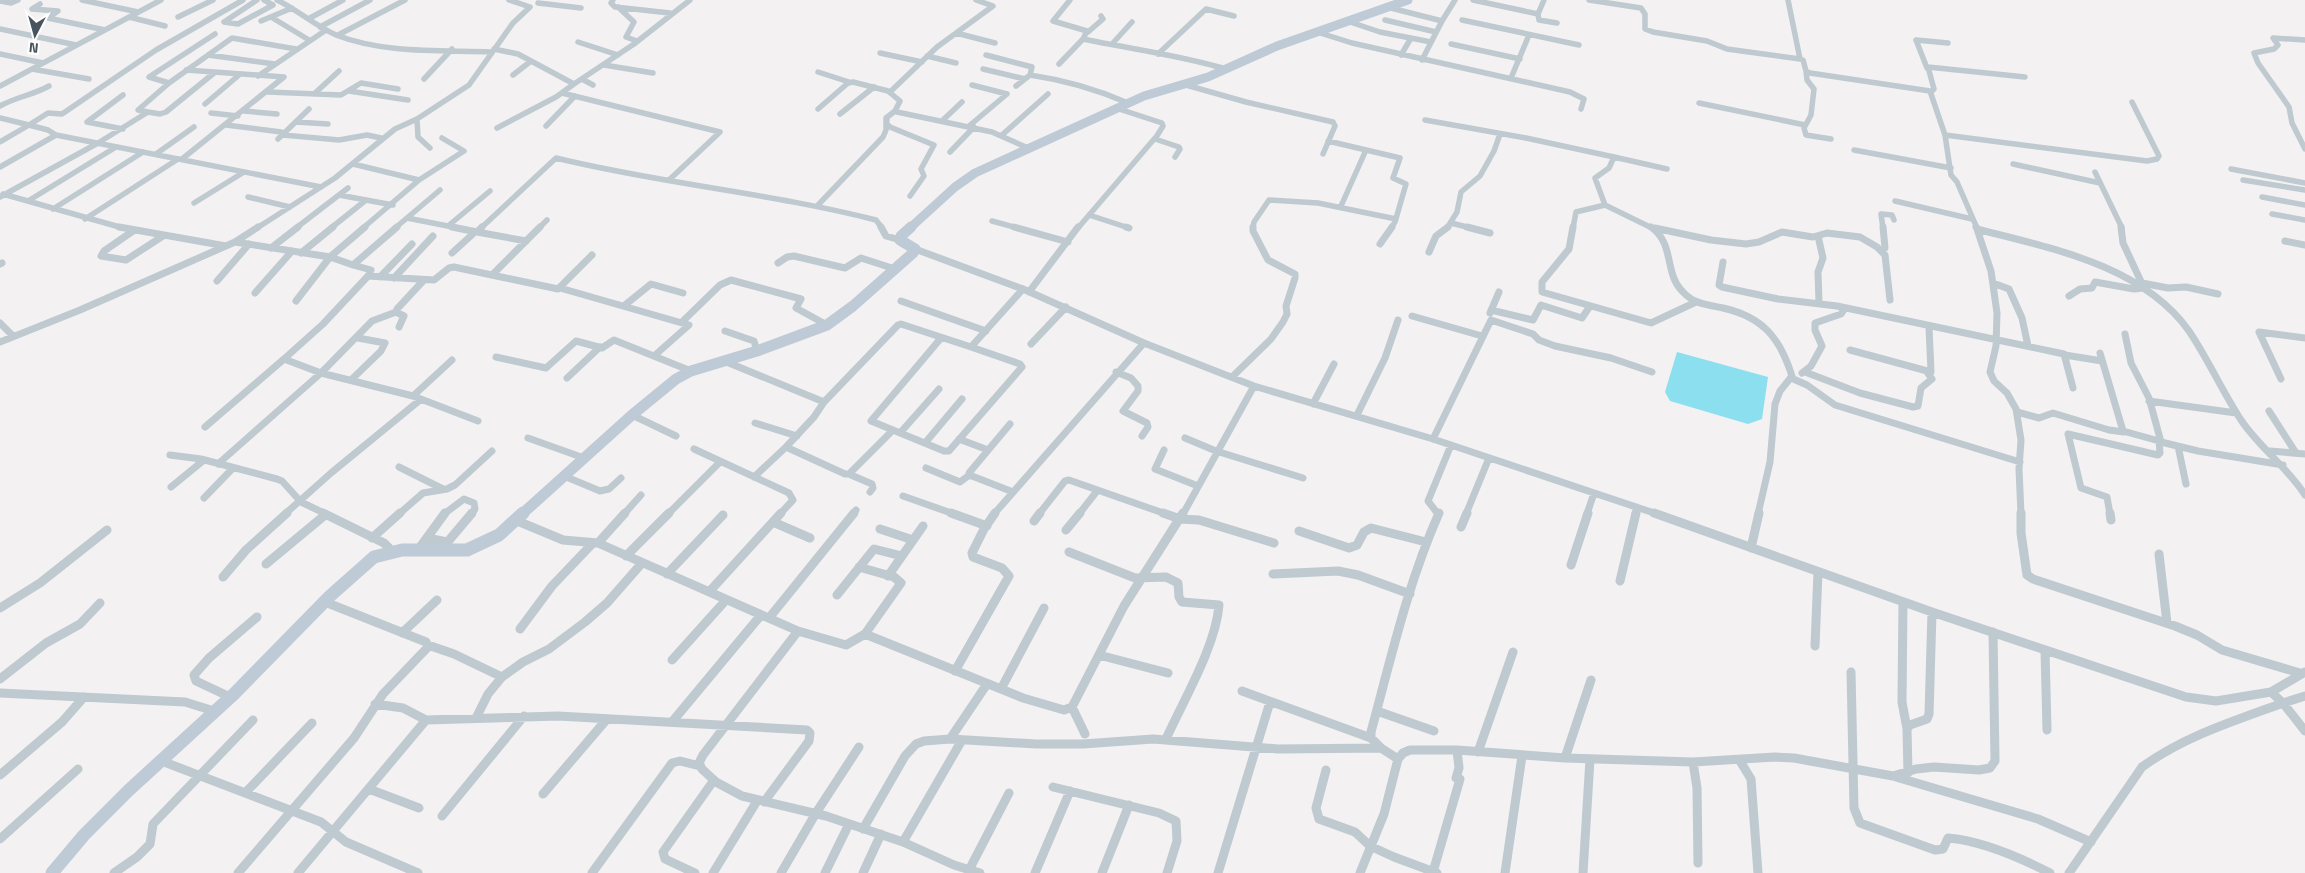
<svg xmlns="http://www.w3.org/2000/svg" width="2305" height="873" font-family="'Titillium Web',sans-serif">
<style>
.water{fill:#8bdfef}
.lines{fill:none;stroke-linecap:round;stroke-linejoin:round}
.street-far2{stroke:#bec9d0;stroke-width:5.5}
.street-far1{stroke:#bec9d0;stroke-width:7}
.street{stroke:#bec9d0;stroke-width:9}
.secondary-far2{stroke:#becad5;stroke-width:9}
.secondary-far1{stroke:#becad5;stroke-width:11}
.secondary{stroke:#becad5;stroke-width:13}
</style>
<rect width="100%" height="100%" fill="#f3f1f1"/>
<path class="water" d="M1677 352 1768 377 1762 419 1748 424 1670 401 1665 392Z"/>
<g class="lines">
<path class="street-far2" d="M82 0 138 12
M257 0 224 22 238 24 273 5 264 0
M277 0C298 10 315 26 336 35 385 54 441 50 492 52
M613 0 611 3 615 7 670 13
M1070 0 1053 21 1087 31 1083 39C1131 49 1179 55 1226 69
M1473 0 1538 14 1539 20 1557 23
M1589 0 1641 8 1645 14V29L1653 32 1707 41 1727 49 1800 59 1803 60 1806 71 1810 73 1930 91 1945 135 1951 175 1957 182 1977 228
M1788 0 1800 59
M0 1 11 3 18 0
M538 3 581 8
M40 4 32 9 58 11 48 18 105 30
M618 7 634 22 626 37 637 41
M1387 7 1442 21 1422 60
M1538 14 1544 0
M129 17 165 26
M178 17 213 0
M271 17 309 40
M310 18 343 0
M1385 20 1436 32
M1462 20 1579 45
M261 21 292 8
M1347 21 1380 32 1431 42
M1442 21 1455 0
M320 27 370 0
M0 29 76 45
M1088 32 1103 19 1101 16
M1317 32 1352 43 1570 92 1584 99 1581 109
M956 33 995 43
M338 35 405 0
M2305 40 2273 38 2278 45 2274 49 2254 53 2258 63 2289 107 2292 123 2305 149
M578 42 618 55
M1112 44 1132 22
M1451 44 1520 59
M494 49 518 54 574 84 556 97 497 128
M880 53 922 62
M0 54 43 63
M1158 54 1206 9 1234 16
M208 55 275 64
M986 55 1032 67 1030 75
M1401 55 1411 38
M927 56 956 63
M1059 64 1083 39
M604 65 653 73
M1927 68 1916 40 1948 43
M32 69 89 79
M983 69 1025 79
M1806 71 1807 80 1814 89 1811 115 1804 128 1806 135 1831 139
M818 72 849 82
M513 75 531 61
M258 76 326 30
M1511 78 1529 35
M424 79 452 49
M582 79 593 85
M169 83 149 77 215 34
M574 84 634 44 690 0
M972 85 1007 94
M1186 85 1246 102 1333 122 1335 126 1323 154
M0 86 161 0
M1016 86 1030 75C1064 80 1096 89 1128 103
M349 91 408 100
M268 92 341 95 361 83 398 89
M890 92 937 47 993 6 976 0
M1931 92 1934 89 1928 67 2025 77
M562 93 720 132 669 180
M314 94 339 71
M123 95 87 122 123 129
M1699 103 1805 125
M205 104 239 75
M0 106C16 97 33 95 49 86
M1116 108 1162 123 1163 126 1155 139 1179 147 1180 149 1175 157
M818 109 848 83 853 82 888 91 900 101 895 111 897 112 992 132 1028 148
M244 111 277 114
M148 112 160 114 166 112 214 73
M211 113 238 116
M840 114 874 87
M0 118 29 125 0 142
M417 119 418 137 430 148
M887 120 886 123 890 127 934 145 921 169 924 176 910 196
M943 120 962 102
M1425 120 1526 138 1614 157 1609 168 1595 178 1605 205 1652 228
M296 122 328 124
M29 125 48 130 56 135 321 187
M29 125 48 113 62 114 156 50 243 0
M226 125 281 132 283 135 339 140 367 135 381 138
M546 126 575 96
M969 126 1007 94
M1002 135 1048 94
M1945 135 2147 161 2157 159 2159 156 2132 102
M278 139 309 109
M1328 141 1400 158 1393 178 1406 184 1395 222 1391 228
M1854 150 1951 168
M950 152 974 127
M156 154 194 127
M1614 157 1667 169
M182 159 284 77 186 70
M353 164 419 180 363 228
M2013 164 2100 183
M0 167 56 135
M2231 169 2305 183
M2095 172 2122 228
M419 180 464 151 442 138
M2243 180 2305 190
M3 194 123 228
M339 195 393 205
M0 197 98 143 148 112 138 110 169 83 232 38 296 49
M248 197 290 207
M2262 197 2305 205
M28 201 116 147
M1895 201 1972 219
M194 203 244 172
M818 205 883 137 886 130V118L895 111
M1341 206 1366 150
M53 209 143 152
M2272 214 2305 220
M1089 215 1129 228
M407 218 440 190
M85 219 178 159
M992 221 1018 228
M1451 223 1471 228
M448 226 490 191
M257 228 335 178 395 129 417 119 469 85 513 23 530 7 509 0
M296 228 348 188
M331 228 366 200
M395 228 407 218 458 228
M481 228 556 158C662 184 771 193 876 220L882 228
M539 228 547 220
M1078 228 1155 138
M1253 228 1254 222 1269 200 1318 203 1396 219
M1447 228 1457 212 1461 192 1480 176 1494 151 1500 134
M1573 228 1576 212 1605 205
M1883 228 1881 214 1892 215 1894 220"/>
<path class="street-far1" d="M119 227 226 246
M452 227 477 232 482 227
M881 227 886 236 900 240
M1014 227 1068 242
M1126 227 1129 228
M1467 227 1490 233
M1573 227 1569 249 1542 282V292L1651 323 1696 302
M1651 227C1676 245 1663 274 1684 293 1694 304 1709 305 1723 308 1763 317 1780 338 1792 376L1780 391 1775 404 1770 462 1758 514
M1976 227 1977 229C2050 248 2142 265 2189 331 2208 359 2222 391 2241 420 2259 447 2287 467 2305 495
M1655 228 1711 240 1746 244 1759 242 1782 232 1813 237 1827 233 1860 237 1877 247 1885 255 1890 300
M1977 229 1991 271 1997 313 1996 346 1990 372 1994 381 2007 393 2016 409 2021 440 2019 469 2021 514
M133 231 104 251 101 256 126 260 163 236
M477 232 526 241
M1818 236 1823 258 1818 272 1819 303
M2285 241 2305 245
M235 242 258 227
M1380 244 1392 227
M271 248 298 227
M915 249 1023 289 1144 343 1254 386 1433 439 1657 514
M1882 251 1885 248 1883 227
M1429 252 1436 236 1448 227
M301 253 333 227
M452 253 475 232
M1723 262 1719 285 1722 287 1778 299 1837 306 2064 354 2073 388
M778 263 787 257 794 256 845 268 861 258 895 269
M0 264 2 263
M353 265 371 270 368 276 323 324 284 359 321 373 413 396 478 421
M492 275 540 227
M368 276 434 280 449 268 454 267 558 289 592 255
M380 277 412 244
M394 278 433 236
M217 281 249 244
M1993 283 2009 289 2022 318 2028 346
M2142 283 2168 288 2186 287 2218 294
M560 288 689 325 654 356
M1029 292 1078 227
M255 293 292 251
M2069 296 2080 289 2092 288 2095 282 2134 289 2144 288 2123 243 2121 227
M296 301 330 257 365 227
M901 301 986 331
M625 305 651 284 683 293
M1491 310 1533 320 1541 305 1582 318 1590 306
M1490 313 1499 292
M1412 316 1482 336
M682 322 720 285 731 280 801 299 796 308 827 325
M0 323 13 336
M399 327 404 316 396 312 397 309 423 281
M725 331 754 341 757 351
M2125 334 2131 363 2149 398 2161 442 2198 451 2283 465
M941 338 871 421 944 451H949L1022 367 1020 364 971 347
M0 342 80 310 235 242 330 257 353 265 397 227
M1031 344 1066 307
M1850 350 1931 372 1929 327
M2100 353 2123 431 2159 441
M2065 355 2102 361
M496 357 546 368 576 341 602 348 614 340 691 371
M724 361 824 402
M1116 372 1131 378 1138 386V391L1123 411 1147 423 1148 427 1142 436
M1805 372 1860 393 1913 407 1918 406 1921 388 1932 379 1927 372
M1802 373 1811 366 1822 346 1815 330V323L1841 314 1845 308
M1232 377 1271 339 1283 322 1287 314 1286 306 1295 278V274L1268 260 1253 231V227
M567 378 600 347
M1791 378 1807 385 1835 405 2020 462
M2281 379 2259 332 2305 338
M351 380 381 351 385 343 358 338
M413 396 452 360
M2149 401 2236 413
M1313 404 1334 364
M2269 411 2296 453
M2017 412 2039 418 2053 413 2109 430 2124 432
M632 415 676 436
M1357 415 1385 358 1398 320
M755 423 797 436
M205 427 284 359
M900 433 939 389
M528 438 584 458
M1185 438 1216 451 1303 478
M959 439 988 450
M1433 439 1491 320 1533 334 1539 340 1555 346 1611 358 1652 372
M925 443 962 399
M2178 446 2186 484
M786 447 814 417 824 402 898 325 901 324 971 347 1023 289
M694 449 789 493 793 500 780 514
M1164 450 1155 469 1198 486
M2270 451 2305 454
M170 455 201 459 277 479 282 481 301 502 326 514
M218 464 321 373 372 321 396 312
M399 467 443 489
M926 468 960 482 968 476H972L1013 492
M564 476 600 491 609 489 621 478
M969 476V473L1010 424
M754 477 786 447 845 474H851
M171 487 204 460
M870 492 873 488 872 484 851 475V472L893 430
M903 496 954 514
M204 498 233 468
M285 514 331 473 420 400
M399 514 423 493 447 489 455 485 492 451
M444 514 464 499 474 503 475 509 471 514
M624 514 641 495
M668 514 720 462
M853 514 856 510
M994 514 1144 343
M1039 514 1065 481 1069 480 1166 514
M1079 514 1097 491
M1183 514 1254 386
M1438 514 1428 501 1451 445
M1466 514 1489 458
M1587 514 1594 493
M1635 514 1637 507
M2110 514 2107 497 2081 488 2068 434 2158 455 2160 453 2159 440"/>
<path class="street" d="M323 513 384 543 392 551
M951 513 987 526
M1163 513 1180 519 1199 520 1274 543
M1654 513 1932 612 2186 697 2216 701 2271 692 2305 672
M2021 513V533L2027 575 2033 579 2175 626 2197 635 2222 650 2300 673
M2110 513 2111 520
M515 520 563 540 598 543 798 631 846 645 865 634 901 583 894 577 859 567
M1034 521 1040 513
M773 522 810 538
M1461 527 1467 513
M880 529 913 540
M1066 530 1080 513
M1299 531 1349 548 1357 545 1364 532 1371 528 1426 542
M372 538 400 513
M427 538 447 542
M598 543 625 513
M1751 548 1759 513
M418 550 445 513
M440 551 472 513
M1069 552 1135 578 1166 577 1178 583 1179 597 1182 602 1219 605C1216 646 1183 701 1166 739
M2159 554 2167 623
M626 556 669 513
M266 564 325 515
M1571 565 1588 513
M667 574 723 515
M1273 574 1338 571 1358 575 1410 594
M888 576 923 526
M223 577 246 550 287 513
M1620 581 1636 513
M709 592 781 513
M837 595 874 549 902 556
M1903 602 1902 702 1907 729
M0 608 40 583 107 530
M769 618 854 513
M520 629 552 586 593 543
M798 631 703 755 699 763 702 769 716 782 742 796 826 816 903 842 954 865 980 873
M402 633 437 600
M865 634 1023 698 1064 710 1072 707 1124 606 1183 513
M428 645 454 654 502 677
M1815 646 1818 572
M2045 650 2047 730
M1099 655 1168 673
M672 660 726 600
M955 671 1009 576 1002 568 973 557 972 553 984 529 995 513
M1851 672 1854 808 1860 823 1935 850 1943 849 1948 838C1983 841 2019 857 2050 873
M0 679 46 643 80 624 100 603
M1001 689 1044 608
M1242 691 1371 738
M2271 692 2283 703 2305 696
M0 693 185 702 214 711
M230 697 196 681 194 675 209 658 257 617
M375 704 403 708 426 720 558 716 807 730 810 733 809 741 764 802
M1072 707 1085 734
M1377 711 1434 731
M476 718 488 694 502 677 523 662 549 649 585 622 607 603 642 563
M672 722 761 615
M950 739 987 684
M1478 752 1513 652
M1565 758 1591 680
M1398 759 1381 748 1371 738V732C1391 658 1408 583 1439 513
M159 760 321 822 346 842 418 873
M1740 761 1751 779 1758 873
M1693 762 1697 788 1698 863
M1326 770 1316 808 1319 819 1355 832 1370 846 1394 857 1437 873
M1908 773 1907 729 1910 725 1927 719 1929 714 1932 612
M0 775 62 722 84 697
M1896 777 2038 819 2091 842
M1456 778 1459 768 1457 750
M1053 787 1159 813 1176 821 1177 841 1167 873
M369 789 419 808
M246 792 312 723
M543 794 607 719
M442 816 524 716
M863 829 905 756 916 744 924 741 950 739 1036 744H1083L1153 739 1278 749 1381 748
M0 839 78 769
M903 842 962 740
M969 870 1009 793
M1433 872 1460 779
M114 873 137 857 150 844 153 824 253 720
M238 873 354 738 383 694 428 647 426 642 325 602
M298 873 426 720
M592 873 672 763 680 761 700 766
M695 873 665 859 663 852 714 780
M713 873 757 801
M781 873 816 813 859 747
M825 873 849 824
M863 873 881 834
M1035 873 1070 791
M1102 873 1129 805
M1218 873 1270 702
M1360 873 1384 814 1398 759 1403 753 1410 750H1457L1565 758 1693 762 1775 757 1794 758 1893 776 1916 769 1934 767 1979 770 1990 768 1995 761 1993 632
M1505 873 1522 756
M1583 873 1590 759
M2069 873 2142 767C2185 736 2234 721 2283 703L2305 731"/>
<path class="secondary-far2" d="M910 228 955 187 975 173 1144 96 1208 77 1277 46 1408 0"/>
<path class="secondary-far1" d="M522 514 632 415 676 379 691 371 757 351 827 325 853 306 913 253 915 249 900 240 901 236 911 227"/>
<path class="secondary" d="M52 873 84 835 129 790 234 694 330 596 374 557 402 550H467L499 535 523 513"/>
</g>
<g transform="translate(35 35) rotate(186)" stroke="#ffffff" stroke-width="4" paint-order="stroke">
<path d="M0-4L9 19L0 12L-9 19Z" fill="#48555f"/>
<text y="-8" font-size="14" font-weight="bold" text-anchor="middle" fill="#48555f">N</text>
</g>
</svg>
